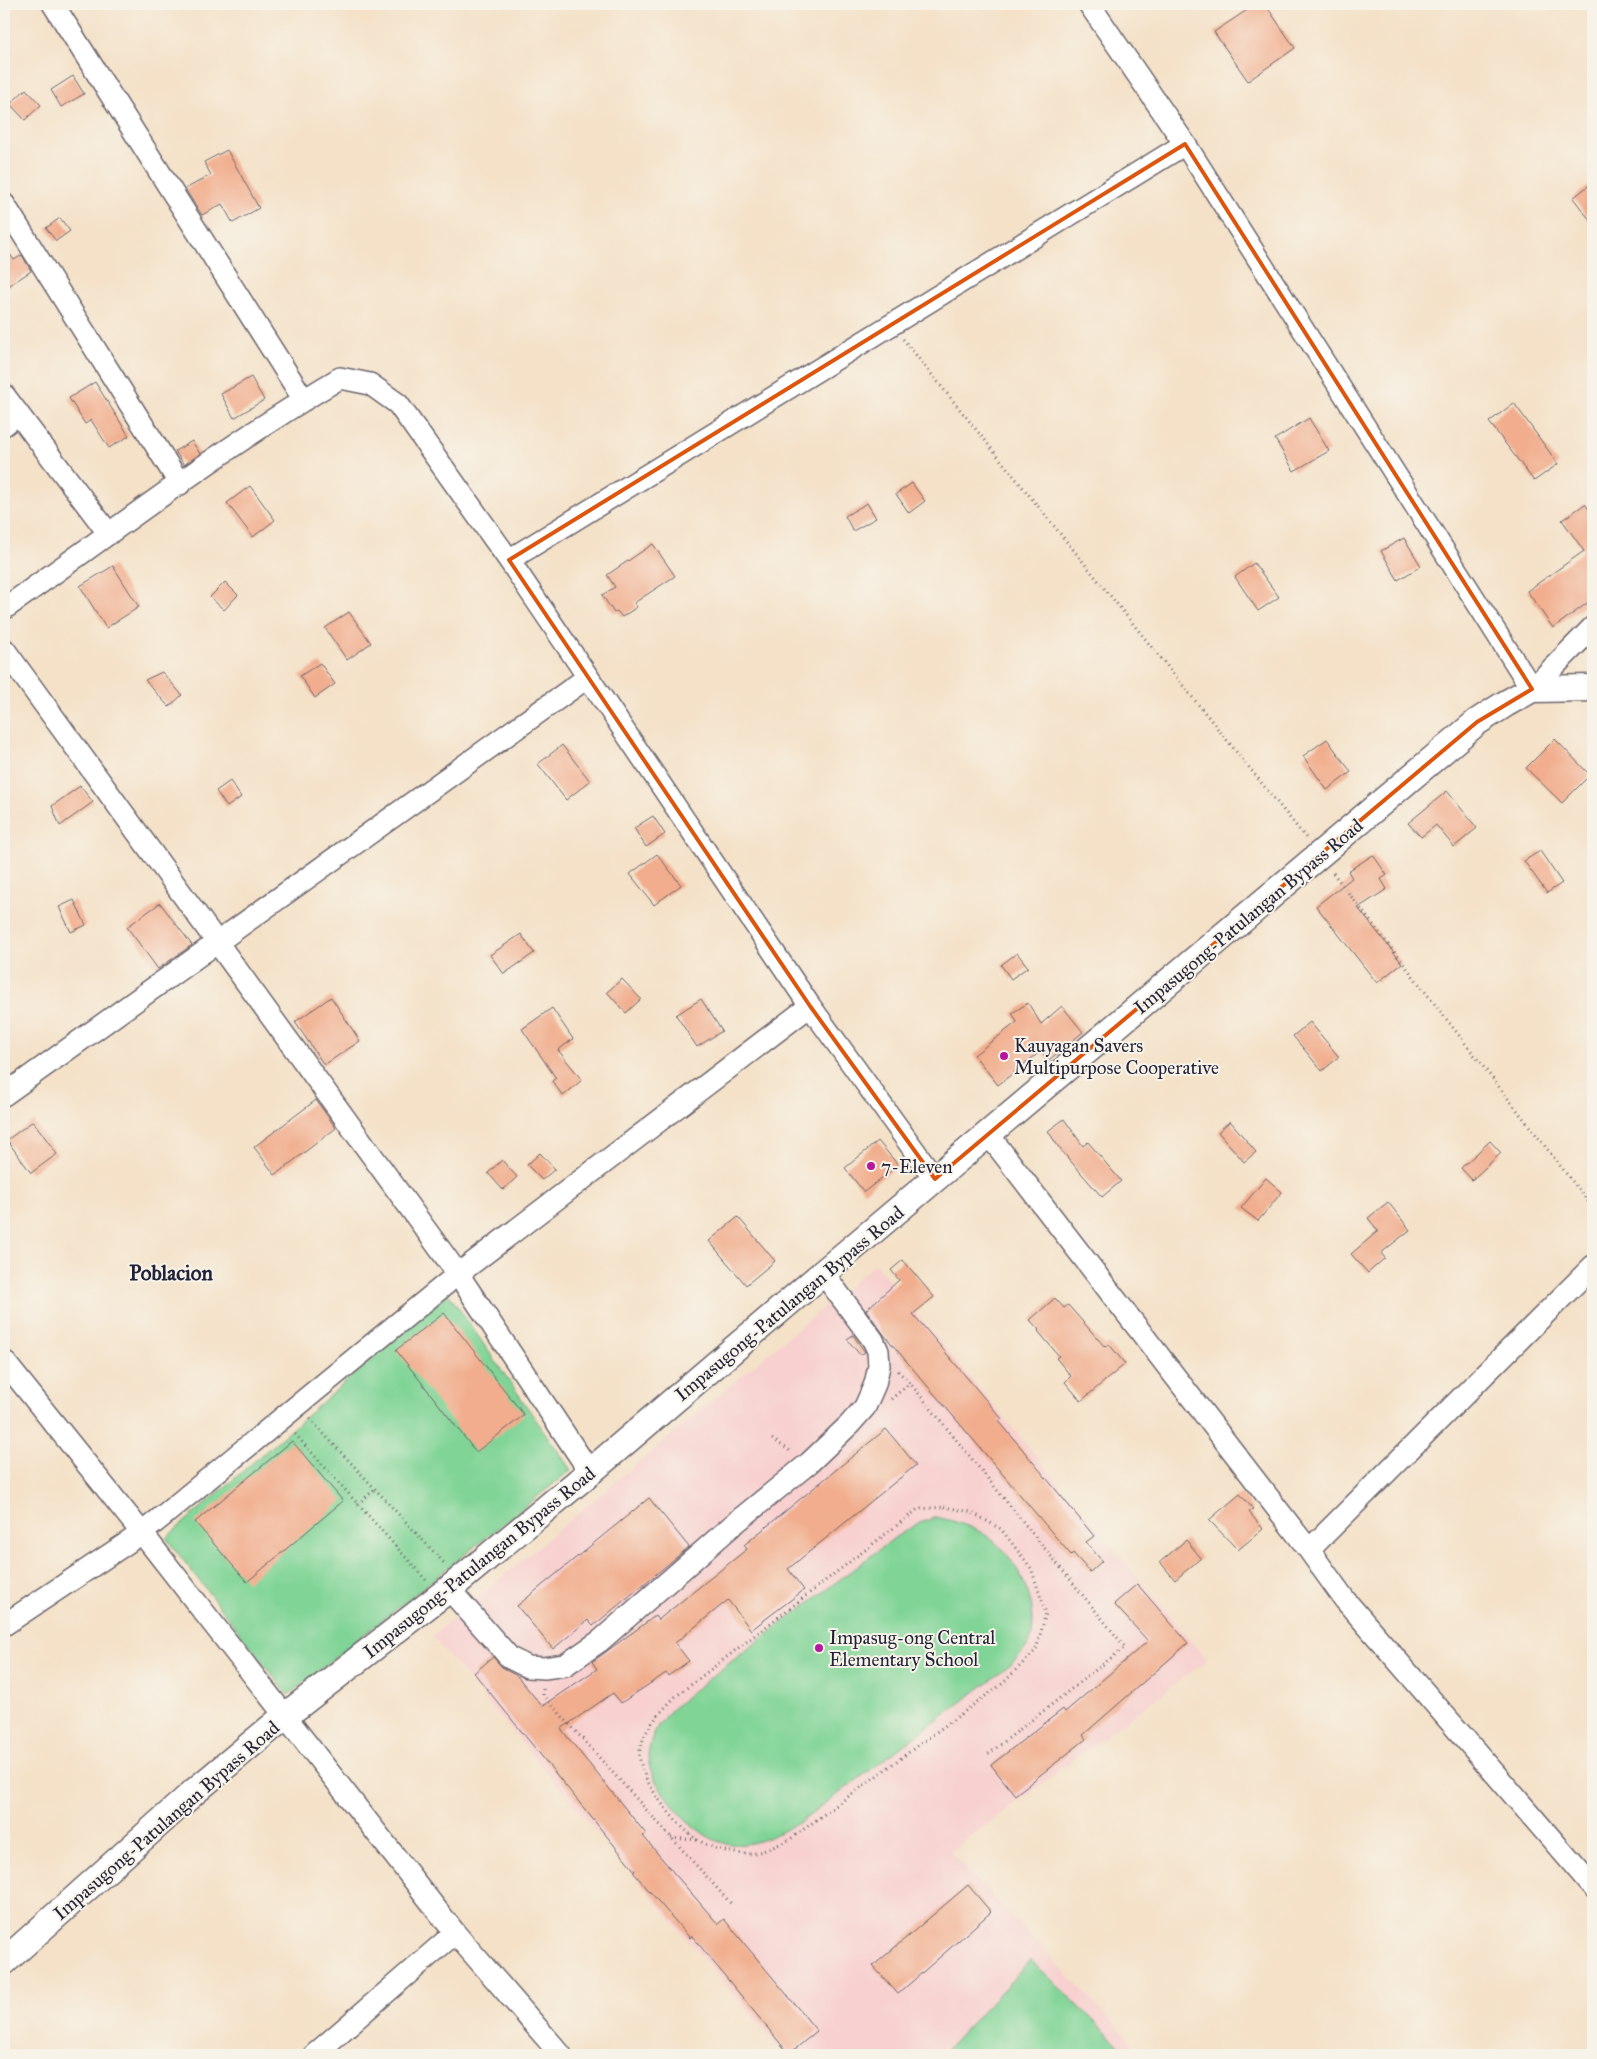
<svg xmlns="http://www.w3.org/2000/svg" width="1597" height="2059" font-family="'IM FELL Great Primer',serif">
<style>
.built{fill:#f7d0cf}
.green{fill:#80d496;stroke:#517b68}
.building{fill:#f1ad8d}
.lines{fill:none;stroke-linecap:round;stroke-linejoin:round}
.minor-casing{stroke:#6c656c;stroke-width:24}
.major-casing{stroke:#6c656c;stroke-width:29}
.path{stroke:#6c656c;stroke-width:3;stroke-dasharray:1 4;stroke-linecap:butt}
.minor{stroke:#fff;stroke-width:21}
.major{stroke:#fff;stroke-width:26}
.marked{fill:none;stroke:#de560e;stroke-width:4;stroke-linejoin:round}
.poi-dot{fill:#b5179e;stroke:#f7f3e8;stroke-width:2}
.labels{text-anchor:middle;stroke-width:4;stroke-linejoin:round;paint-order:stroke}
.street-label{font-size:19px;fill:#22223b;stroke:#f7f3e8}
.poi-label{font-size:19px;fill:#22223b;stroke:#f7f3e8;text-anchor:start}
.quarter-label{font-size:21px;font-weight:bold;fill:#22223b;stroke:#f7f3e8}
</style>
<rect width="100%" height="100%" fill="#f7f3e8"/>
<filter id="ink" filterUnits="userSpaceOnUse"><feTurbulence type="fractalNoise" baseFrequency=".02" numOctaves="2"/><feDisplacementMap in="SourceGraphic" scale="10" xChannelSelector="R" yChannelSelector="G"/><feConvolveMatrix kernelMatrix="1 2 1 2 8 2 1 2 1" color-interpolation-filters="sRGB"/></filter>
<filter id="wash" filterUnits="userSpaceOnUse"><feTurbulence type="fractalNoise" baseFrequency=".0096" numOctaves="4" result="noise"/><feDisplacementMap in="SourceGraphic" scale="20" xChannelSelector="R" yChannelSelector="G"/><feGaussianBlur stdDeviation="1.12" result="paint"/><feColorMatrix in="noise" values="0 0 0 0 0 0 0 0 0 0 0 0 0 0 0 0 0 1.4 0 .05"/><feComposite in="paint" operator="in"/></filter>
<g filter="url(#wash)">
<rect width="100%" height="100%" fill="#f4e1c8"/>
<path class="built" d="M875 1264 1207 1660 950 1852 1144 2055H785L432 1636Z"/>
<path class="green" d="M448 1293 571 1470 288 1695 166 1538Z
M936 1517C954 1521 972 1526 987 1536 1016 1555 1042 1606 1030 1641 1027 1649 1017 1658 1011 1665L802 1821C777 1834 750 1851 720 1842 693 1834 650 1786 648 1758 648 1752 650 1744 652 1739 657 1720 676 1706 690 1693L897 1536 917 1524Z
M1031 1960 1126 2052 1124 2055H941Z"/>
<g id="blocks">
<path class="building" d="M1256 4H1265L1295 48 1248 81 1214 32Z
M73 76 84 94 61 107 51 90Z
M26 89 41 105 25 120 10 104Z
M227 150 259 208 233 223 222 204 202 215 185 189 211 175 204 162Z
M1593 182V224L1573 198Z
M60 218 70 231 56 241 46 228Z
M4 246 14 260 22 255 31 271 4 289Z
M251 377 264 400 234 418 221 394Z
M95 382 129 436 109 448 91 420 85 424 69 398Z
M1514 403 1558 464 1534 481 1489 422Z
M1309 418 1329 451 1294 471 1275 439Z
M192 441 200 454 184 465 175 451Z
M912 483 925 501 909 513 896 494Z
M250 486 275 520 253 537 227 503Z
M867 503 876 518 853 531 845 516Z
M1585 504 1593 515V599L1553 628 1527 591 1584 551 1562 520Z
M1404 538 1421 566 1398 580 1381 551Z
M653 544 675 576 634 603 637 607 622 617 617 611 614 613 602 595 615 587 607 575Z
M1254 563 1279 597 1258 611 1235 577Z
M113 566 139 607 106 628 80 586Z
M225 582 238 595 224 610 210 597Z
M349 612 371 643 347 660 325 628Z
M320 663 335 684 315 698 300 676Z
M162 672 182 695 169 707 145 680Z
M1327 739 1351 772 1327 790 1303 756Z
M1555 739 1590 775 1562 803 1526 768Z
M562 745 590 781 566 800 538 764Z
M230 781 241 797 227 807 216 791Z
M80 786 93 802 60 826 52 806Z
M1447 791 1477 828 1454 847 1436 825 1421 837 1408 823Z
M653 816 665 834 646 847 634 828Z
M1540 851 1562 883 1547 893 1524 861Z
M657 854 681 885 654 905 630 874Z
M1373 855 1387 875 1381 879 1387 889 1358 908 1402 963 1377 983 1316 906 1352 878 1348 871Z
M74 900 86 925 71 932 59 907Z
M160 903 192 945 158 969 127 927Z
M521 934 534 953 504 974 490 955Z
M1017 953 1028 967 1011 979 1001 965Z
M622 979 641 999 626 1013 607 992Z
M331 997 360 1041 324 1065 295 1022Z
M701 999 722 1031 697 1047 676 1015Z
M1028 1003 1041 1024 1062 1006 1083 1032 1049 1060 1041 1051 998 1085 974 1055 1017 1022 1012 1013Z
M552 1008 573 1039 558 1050 582 1080 563 1096 552 1081 556 1078 522 1029Z
M1310 1022 1339 1057 1322 1071 1293 1036Z
M316 1100 336 1128 275 1175 254 1147Z
M1064 1119 1083 1146 1088 1142 1121 1181 1102 1197 1060 1149 1048 1131Z
M33 1121 57 1154 31 1173 7 1140Z
M1230 1121 1256 1152 1244 1162 1218 1132Z
M878 1141 898 1165 864 1192 845 1168Z
M1490 1141 1501 1153 1472 1180 1461 1168Z
M540 1153 555 1169 542 1180 527 1165Z
M502 1160 517 1177 503 1190 488 1173Z
M1266 1178 1282 1192 1258 1221 1241 1208Z
M1388 1202 1410 1230 1381 1253 1385 1258 1368 1273 1351 1254 1378 1231 1368 1218Z
M738 1217 775 1261 746 1285 709 1241Z
M903 1260 934 1297 913 1314 1002 1419 999 1421 1094 1536 1086 1542 1102 1561 1090 1572 1073 1553 1071 1555 1027 1503 885 1336 866 1310 899 1280 891 1270Z
M1055 1298 1064 1308 1068 1305 1105 1347 1109 1344 1125 1364 1081 1401 1065 1382 1071 1376 1056 1358 1059 1356 1038 1331 1039 1330 1030 1320Z
M444 1313 524 1415 476 1452 396 1350Z
M853 1335 865 1352 860 1355 847 1339Z
M886 1429 916 1465 788 1569 804 1590 751 1630 728 1600 675 1643 689 1661 668 1676 666 1673 621 1703 613 1693 561 1729 646 1834 643 1836 673 1872 718 1924 724 1919 817 2031 789 2054 692 1936 690 1938 633 1872 635 1871 474 1673 493 1657 504 1669 517 1676 542 1706 597 1669 592 1662 655 1616 658 1620 747 1549 744 1545Z
M292 1441 343 1501 247 1582 195 1522Z
M1240 1494 1253 1509 1249 1512 1263 1529 1238 1550 1209 1520Z
M649 1498 689 1547 593 1626 588 1620 553 1649 517 1606Z
M1186 1540 1201 1558 1175 1580 1160 1562Z
M1137 1584 1188 1643 1083 1735 1086 1739 1015 1795 991 1765 1063 1709 1065 1712 1148 1641 1114 1604Z
M968 1885 991 1912 898 1994 873 1966Z"/>
</g>
</g>
<g filter="url(#ink)">
<use href="#blocks" fill-opacity="0" stroke="#6c656c" stroke-width="1"/>
<g class="lines">
<defs>
<path id="minor" d="M53 4 304 400
M1089 4 1185 144 1532 689 1593 627
M4 204 180 484
M4 395 109 534
M4 425 18 414
M509 560 1185 144
M4 609C114 531 223 447 340 378L370 384 398 404 509 560 810 1006 935 1179
M4 649 458 1274 590 1472
M4 1095 588 677
M988 1134 1309 1550 1593 1266
M4 1361 142 1533 458 1274 810 1006
M1309 1550 1345 1600 1593 1887
M449 1589 510 1658 528 1667 544 1668 565 1665 600 1641 734 1524 809 1463 849 1425 865 1407 875 1384 879 1366 878 1351 873 1340 823 1273
M4 1625 142 1533 455 1933 561 2055
M314 2055 455 1933"/>
<path id="major" d="M4 1962 194 1792 285 1716 449 1589 590 1472 823 1273 1477 722 1505 704 1532 689 1593 688"/>
</defs>
<use href="#minor" class="minor-casing"/>
<use href="#major" class="major-casing"/>
<path class="path" d="M903 339 1306 838
M1333 873 1593 1208
M898 1371 910 1383 1125 1647 986 1756
M891 1399 910 1383
M310 1419 444 1563
M295 1434 426 1580
M772 1439 792 1452
M358 1504 375 1489
M944 1507 971 1512 1001 1529 1031 1568 1046 1613 1036 1650 1002 1684 789 1840C777 1845 762 1853 749 1854 733 1854 712 1849 698 1840 677 1827 635 1776 640 1750 645 1727 660 1713 675 1697L918 1509Z
M543 1689V1695L733 1906
M671 1838 697 1840"/>
<use href="#minor" class="minor"/>
<use href="#major" class="major"/>
</g>
</g>
<path class="marked" d="M1185 144 1532 689 1477 722 935 1179 810 1006 509 560Z"/>
<g class="poi-dot">
<circle cx="1004" cy="1056" r="5"/>
<circle cx="871" cy="1166" r="5"/>
<circle cx="819" cy="1648" r="5"/>
</g>
<g class="labels">
<g class="street-label">
<text transform="translate(1248 916) rotate(-40)" y="7">Impasugong-Patulangan Bypass Road</text>
<text transform="translate(789 1303) rotate(-40)" y="7">Impasugong-Patulangan Bypass Road</text>
<text transform="translate(479 1562) rotate(-39)" y="7">Impasugong-Patulangan Bypass Road</text>
<text transform="translate(166 1820) rotate(-41)" y="7">Impasugong-Patulangan Bypass Road</text>
</g>
<g class="poi-label">
<text x="1014" y="1052">Kauyagan Savers<tspan x="1014" dy="22">Multipurpose Cooperative</tspan></text>
<text x="881" y="1173">7-Eleven</text>
<text x="829" y="1644">Impasug-ong Central<tspan x="829" dy="22">Elementary School</tspan></text>
</g>
<g class="quarter-label">
<text x="171" y="1280">Poblacion</text>
</g>
</g>
<rect width="1597" height="2059" fill="none" stroke="#f7f3e8" stroke-width="20"/>
</svg>
